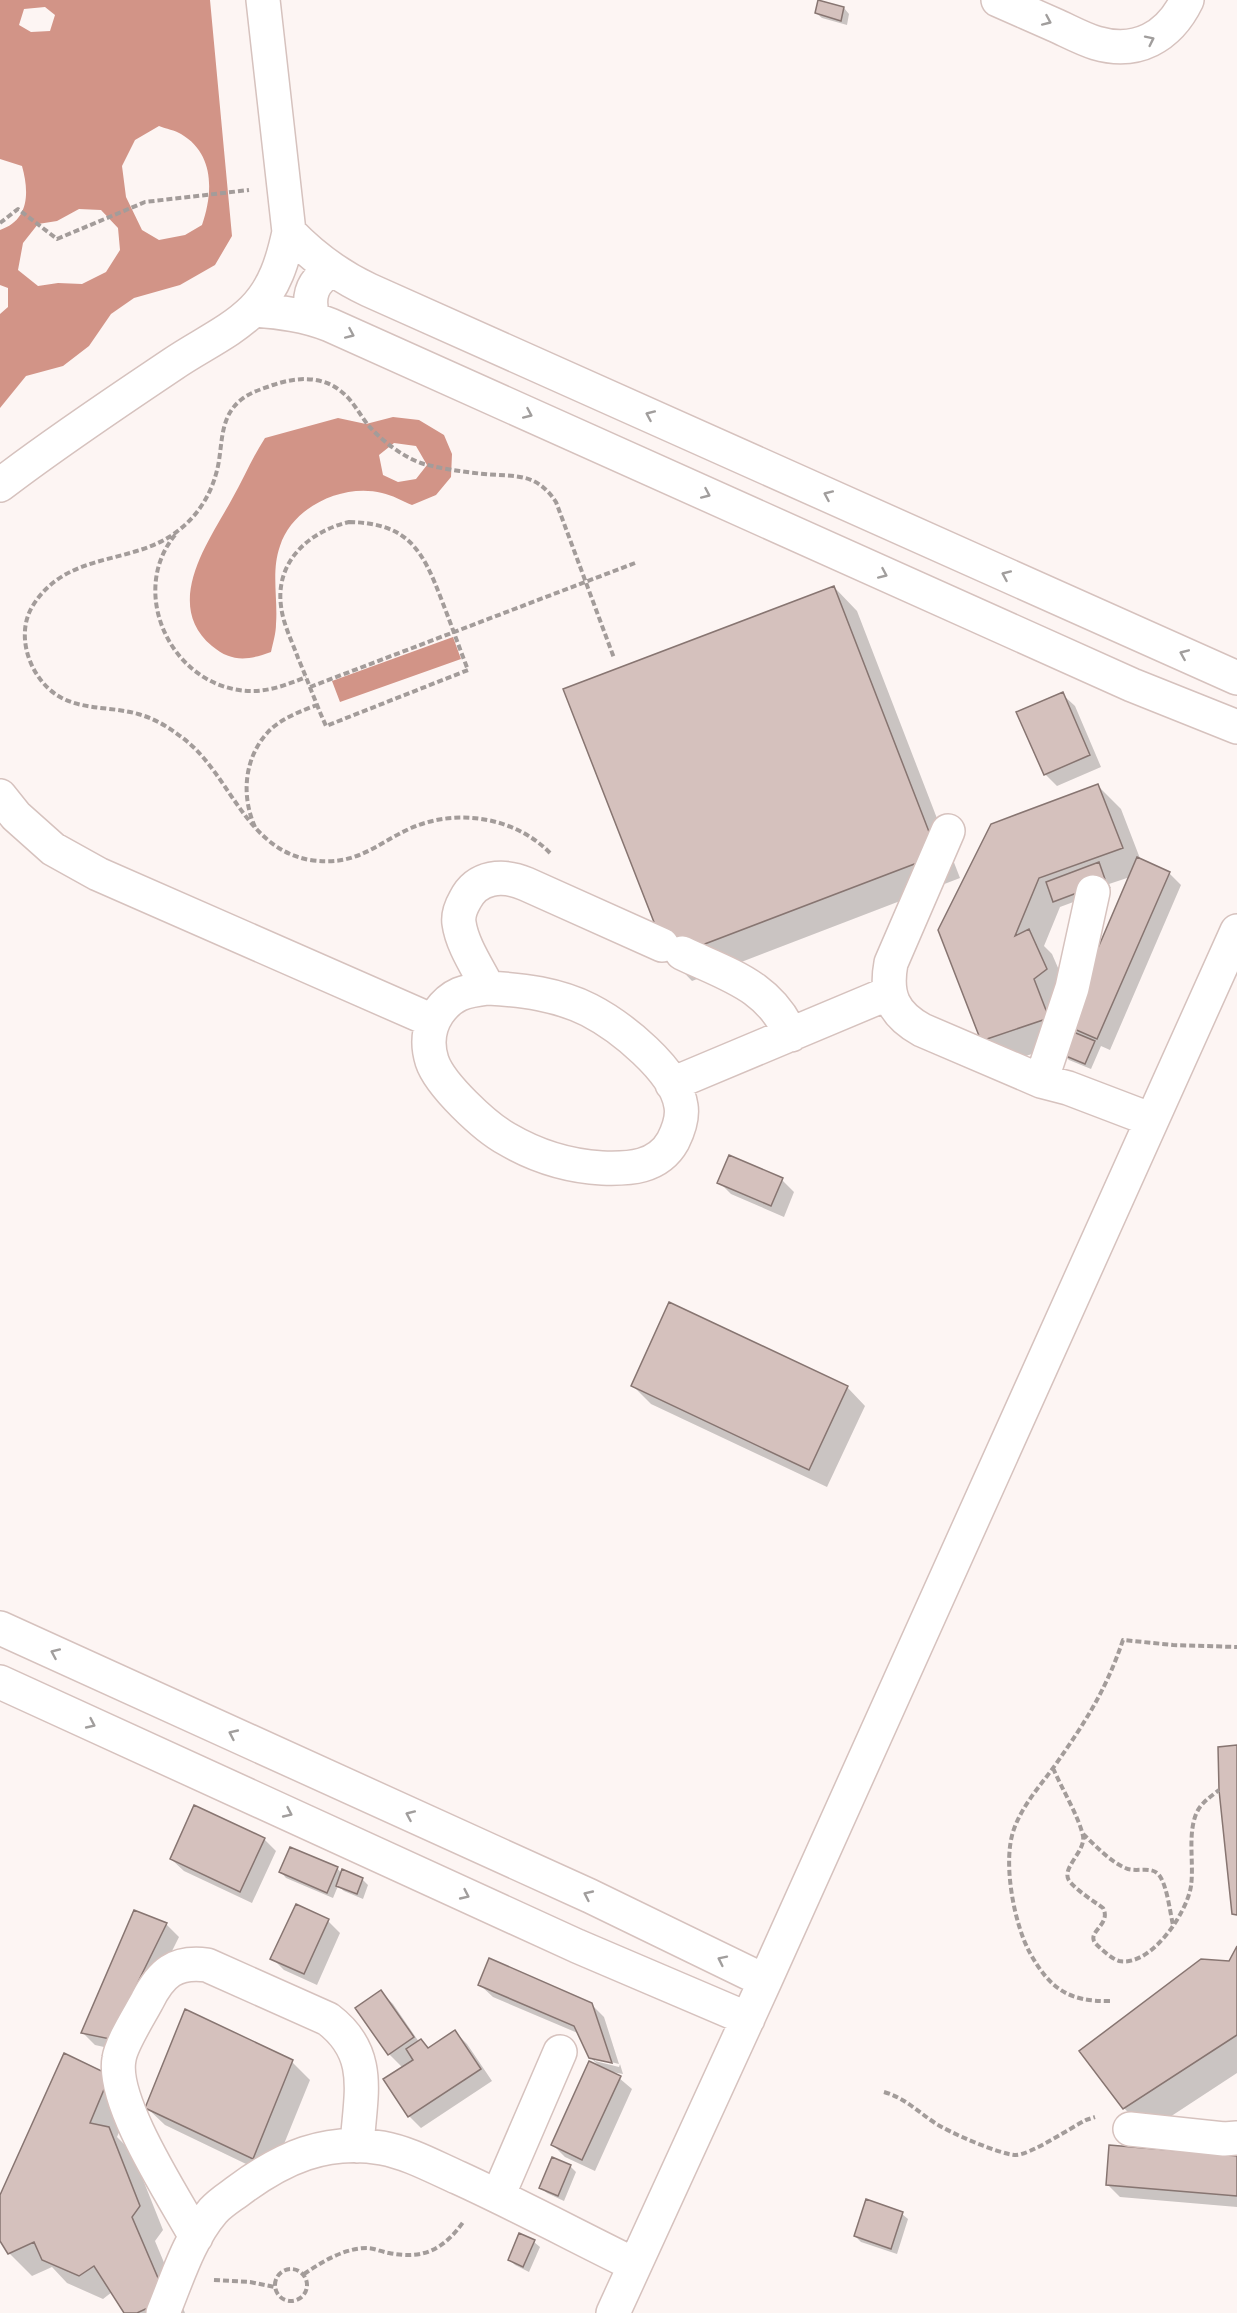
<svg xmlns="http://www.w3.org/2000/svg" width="1237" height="2313" font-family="'Exo 2',sans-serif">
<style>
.water{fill:#d29487;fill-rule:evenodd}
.shadow{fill:#0003;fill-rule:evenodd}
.building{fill:#d5c1bd;stroke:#877571;stroke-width:1.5}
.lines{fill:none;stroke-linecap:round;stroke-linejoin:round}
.street-casing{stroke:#d6c2be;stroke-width:36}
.path{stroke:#a39c9a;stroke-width:4;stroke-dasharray:6 3;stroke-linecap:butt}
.street{stroke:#fff;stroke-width:33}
.oneway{stroke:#a19e9d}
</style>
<rect width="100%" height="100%" fill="#fdf5f3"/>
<path class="water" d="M0 0H210L232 236 215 265 180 285 134 298 111 314 89 346 63 366 26 376 0 408V314L8 307V288L0 285V230C30 220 29 191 22 166L0 159ZM45 7 55 15 50 31 31 32 19 25 24 9ZM159 126C166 129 175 130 181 134 215 154 213 193 202 225L185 235 159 240 142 230 126 197 122 166 135 140ZM79 209 101 210 118 228 120 250 106 272 82 284 58 283 38 286 18 270 23 243 38 224 57 221Z
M393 417 419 420 444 435 452 454 451 477 436 495 412 505C402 501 392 495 382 493 343 483 292 507 280 546 271 571 278 599 276 624 276 633 273 643 271 652 249 660 232 663 212 646 162 604 209 541 232 499 244 478 252 458 265 438L338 418 366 424ZM394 443 416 446 427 465 416 479 398 482 383 475 379 455Z
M453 637 461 659 340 702 332 681Z"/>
<path class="shadow" d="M844 8 849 14 847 25 822 18 816 13Z
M834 587 857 611 960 878 692 981 669 957Z
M1062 694 1075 706 1101 767 1057 786 1045 774Z
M1098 786 1121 809 1141 861 1169 873 1181 885 1110 1050 1101 1046 1091 1069 1069 1060 1063 1054 1068 1042 1005 1063 982 1040 940 931ZM1130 877 1066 1024 1069 993 1052 954 1044 946 1060 907 1111 888 1109 884Z
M782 1180 794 1192 784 1217 731 1194 719 1182Z
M633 1386 847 1387 865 1406 827 1487 651 1404Z
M264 1839 276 1851 252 1903 184 1871 171 1859Z
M337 1868 342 1874 362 1879 368 1885 363 1899 344 1891 338 1886 333 1898 286 1878 281 1872Z
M135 1912 167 1925 179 1937 122 2051 95 2045 83 2033Z
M328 1921 340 1933 317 1985 284 1970 272 1958Z
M1237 1949V2073L1147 2132 1124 2108 1230 1963Z
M480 1985 591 2004 604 2017 619 2064 595 2058V2061L619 2067 620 2064 623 2074 612 2072 632 2089 595 2171 565 2157 553 2145 602 2069 590 2057 580 2034 493 1997Z
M381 1992 393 2004 419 2042 421 2040 430 2049 455 2032 467 2044 492 2081 421 2128 409 2116 403 2068 389 2054Z
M65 2055 133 2099 117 2137 132 2152 163 2230 155 2241 185 2313H125L112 2292 103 2299 67 2283 52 2267 32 2276 9 2253 0 2239V2198Z
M292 2062 310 2080 271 2176 165 2125 146 2107Z
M1237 2158V2207L1120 2197 1108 2185Z
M570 2166 576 2172 564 2201 547 2193 541 2188Z
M902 2214 908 2219 897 2254 861 2242 855 2236Z
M534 2242 540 2247 529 2272 515 2265 510 2260Z"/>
<path class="building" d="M818 0 844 7 841 21 815 13Z
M834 586 938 855 668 958 563 689Z
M1063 692 1090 755 1044 775 1016 712Z
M1098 784 1123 848 1039 878 1015 936 1029 929 1047 969 1034 979 1049 1018 981 1041 938 930 991 824Z
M1137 857 1170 872 1097 1039 1065 1025Z
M1099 862 1106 882 1053 902 1046 882Z
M1071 1031 1095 1041 1085 1064 1061 1054Z
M729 1155 783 1178 771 1206 717 1183Z
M669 1302 848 1386 809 1470 631 1386Z
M1237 1745V1915L1232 1914 1219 1790 1218 1747Z
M194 1805 265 1838 240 1892 170 1859Z
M290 1847 338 1867 327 1893 279 1872Z
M342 1869 363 1878 357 1894 336 1886Z
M296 1904 329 1919 304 1974 270 1959Z
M134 1910 167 1923 110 2039 81 2033Z
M1237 1946V2035L1123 2109 1079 2051 1201 1959 1229 1961Z
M489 1958 592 2003 612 2063 589 2058 574 2026 478 1985Z
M381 1990 414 2037 388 2055 355 2008Z
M185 2009 293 2060 253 2159 145 2108Z
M455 2030 481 2069 408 2117 383 2079 413 2060 406 2049 421 2039 428 2048Z
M64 2053 110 2075 90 2123 109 2127 140 2206 132 2217 167 2299 137 2313H124L94 2266 79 2276 42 2260 34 2242 8 2254 0 2241V2195Z
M589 2061 621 2076 582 2160 551 2145Z
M1109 2145 1237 2156V2196L1106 2185Z
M552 2157 571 2165 558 2196 539 2188Z
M866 2199 903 2212 891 2249 854 2236Z
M519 2233 535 2240 523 2267 508 2260Z"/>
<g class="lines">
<defs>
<path id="street" d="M998 0C1018 9 1037 17 1057 26 1070 32 1083 39 1096 43 1137 55 1169 37 1187 0
M289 232C313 257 337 275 369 290L1237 678
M253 310C280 312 305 315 330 325L1132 685 1237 727
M313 318C307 296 312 281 332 270
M0 485C56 442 115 403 173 364 199 346 231 332 253 310 275 288 283 260 289 232L263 0
M0 796 16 816 53 849 98 874 433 1021
M948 831 891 963C885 995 893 1014 922 1030L1041 1081 1068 1088 1152 1120
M682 953C728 975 769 985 791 1035
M488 988C523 990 557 994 589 1010 620 1026 676 1070 681 1106 683 1118 678 1131 673 1141 658 1168 629 1169 602 1168 568 1166 536 1156 507 1139 485 1127 440 1085 432 1061 427 1045 428 1028 438 1013 452 993 465 991 488 988Z
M488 988C478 968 462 945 459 923 458 916 461 907 465 900 477 876 503 874 526 884L662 945
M1041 1081 1072 988 1093 892
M672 1084 889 993
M0 1628 590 1896 765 1981
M0 1682 577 1946 748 2019
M1130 2129 1224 2139 1237 2138
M498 2196 560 2052
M196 2237C174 2197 111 2102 119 2059 121 2044 139 2016 147 2001 161 1973 175 1961 207 1965L328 2019C374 2054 360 2095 357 2146
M163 2313C177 2279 189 2239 213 2211 220 2203 230 2197 238 2191 282 2158 326 2138 382 2148 409 2153 434 2167 459 2178 518 2205 576 2236 635 2265
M613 2313 765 1981 1237 931"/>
</defs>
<use href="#street" class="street-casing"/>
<path class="path" d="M0 223 18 209 57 239 145 202 249 190
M349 522C409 523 423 551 442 601 451 624 459 647 468 670L326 726C316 704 308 681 298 658 292 641 283 624 281 606 275 561 310 531 349 522Z
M175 535C129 591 169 680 239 690 263 694 284 686 306 677
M310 687 635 563
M255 827C241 796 244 758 268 732 280 719 301 711 317 705
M550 853C515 817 457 808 411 828 374 845 356 867 310 860 243 848 230 771 180 736 167 726 153 718 138 714 107 705 73 712 48 688 27 668 17 633 32 607 67 549 133 567 179 530 197 516 210 496 216 474 224 448 217 418 242 399 251 392 262 389 273 385 296 377 323 375 343 393 353 401 360 415 368 425 382 441 404 458 424 464 443 469 464 472 484 474 516 477 536 472 556 502L614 658
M1053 1768C1061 1787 1079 1817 1083 1836 1086 1852 1059 1869 1070 1882 1079 1892 1092 1900 1103 1908 1112 1925 1085 1932 1096 1944 1101 1949 1112 1959 1119 1961 1151 1967 1187 1913 1191 1886 1194 1864 1188 1838 1195 1817 1199 1804 1209 1798 1219 1790
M1083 1834C1096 1846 1111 1863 1128 1869 1138 1872 1152 1866 1159 1875 1167 1885 1170 1912 1173 1925
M1110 2001C1069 2002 1050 1989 1030 1953 1014 1924 1002 1861 1014 1829 1023 1804 1041 1785 1056 1764 1086 1721 1106 1690 1123 1640L1173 1645 1237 1647
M884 2092C905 2098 917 2111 935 2123 948 2132 1001 2155 1016 2155 1030 2155 1072 2127 1086 2120L1095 2117
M275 2285a16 16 0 1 1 32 0a16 16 0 1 1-32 0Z
M304 2274C322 2262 344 2248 367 2248 374 2248 382 2252 389 2253 424 2260 444 2249 464 2221
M214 2280 250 2282 275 2287"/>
<use href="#street" class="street"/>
</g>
<defs><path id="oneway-chevron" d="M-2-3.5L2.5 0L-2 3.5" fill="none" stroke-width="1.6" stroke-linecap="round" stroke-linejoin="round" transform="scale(1.5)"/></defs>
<g class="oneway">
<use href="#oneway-chevron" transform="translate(1047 21) rotate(24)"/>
<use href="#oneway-chevron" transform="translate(1150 40) rotate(-26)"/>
<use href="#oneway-chevron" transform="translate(350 334) rotate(24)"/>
<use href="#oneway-chevron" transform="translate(528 414) rotate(24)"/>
<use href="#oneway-chevron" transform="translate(650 415) rotate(-156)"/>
<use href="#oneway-chevron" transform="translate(706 494) rotate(24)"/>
<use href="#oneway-chevron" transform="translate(828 495) rotate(-156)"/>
<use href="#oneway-chevron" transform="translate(883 574) rotate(24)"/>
<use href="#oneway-chevron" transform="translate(1006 575) rotate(-156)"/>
<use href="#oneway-chevron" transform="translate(1184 654) rotate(-157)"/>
<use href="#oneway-chevron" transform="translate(55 1653) rotate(-156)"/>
<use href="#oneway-chevron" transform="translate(91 1724) rotate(25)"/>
<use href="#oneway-chevron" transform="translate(233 1734) rotate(-155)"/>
<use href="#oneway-chevron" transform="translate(288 1813) rotate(25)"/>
<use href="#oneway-chevron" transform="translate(410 1815) rotate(-156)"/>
<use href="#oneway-chevron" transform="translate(465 1895) rotate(25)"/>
<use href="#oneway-chevron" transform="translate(588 1895) rotate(-155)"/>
<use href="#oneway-chevron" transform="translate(722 1960) rotate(-154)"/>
</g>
</svg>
